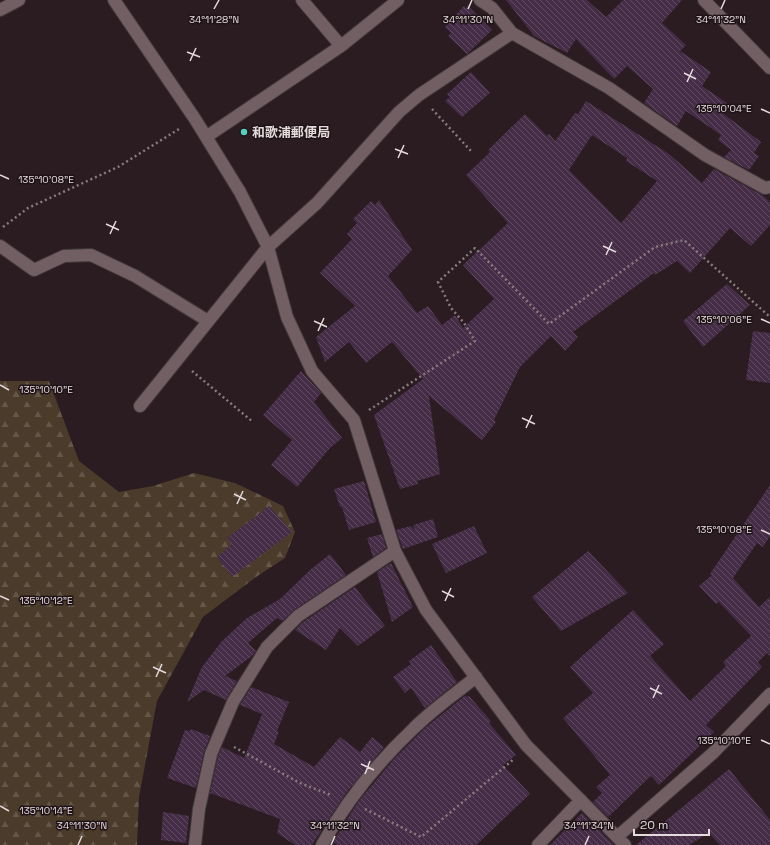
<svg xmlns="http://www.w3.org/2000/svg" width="770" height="845" font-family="'Space Grotesk','Noto Sans JP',sans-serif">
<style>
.forest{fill:url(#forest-firs)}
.building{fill:url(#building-back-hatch);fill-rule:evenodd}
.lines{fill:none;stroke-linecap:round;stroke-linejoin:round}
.lane-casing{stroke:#44393c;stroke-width:14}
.street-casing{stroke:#44393c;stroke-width:14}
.secondary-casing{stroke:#44393c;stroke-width:14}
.path{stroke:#887c7f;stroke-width:2.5;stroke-dasharray:2 3;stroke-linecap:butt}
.lane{stroke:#715f64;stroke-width:12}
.street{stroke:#715f64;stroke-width:12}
.secondary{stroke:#715f64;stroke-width:12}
.ticks{fill:none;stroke:#e4dadc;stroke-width:1.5}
.poi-dot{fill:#58cec0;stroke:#201317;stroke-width:1.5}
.labels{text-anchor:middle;stroke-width:3;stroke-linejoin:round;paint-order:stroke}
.poi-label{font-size:13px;font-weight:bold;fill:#e4dadc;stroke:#201317;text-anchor:start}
.ticks-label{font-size:10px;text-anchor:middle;fill:#e4dadc;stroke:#201317;stroke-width:3;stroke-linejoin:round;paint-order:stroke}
</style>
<defs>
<pattern id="forest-firs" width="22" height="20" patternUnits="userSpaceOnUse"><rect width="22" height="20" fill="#4a3b2a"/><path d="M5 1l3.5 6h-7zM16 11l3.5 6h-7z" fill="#645748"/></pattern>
<pattern id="building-back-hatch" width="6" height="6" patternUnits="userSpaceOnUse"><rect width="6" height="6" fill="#452d47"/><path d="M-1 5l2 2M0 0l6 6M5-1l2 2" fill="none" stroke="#604b61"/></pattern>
</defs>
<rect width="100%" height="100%" fill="#2a1c20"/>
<path class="forest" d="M0 381H49L79 461 119 492 153 486 194 473 235 483 283 506 295 532 285 558 256 577 203 617 157 701 139 797 137 845H0Z"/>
<path class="building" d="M506 0H587L606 17 623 0H682L662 23 686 45 680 51 711 72 702 86 727 103 721 112 761 142 754 153 759 156 749 170 724 157 731 150 718 140 721 135 686 111 677 126 644 103 653 89 627 66 614 79 576 39 567 53 534 36Z
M464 6 466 8 468 6 492 30 467 54 448 36 451 33 445 27Z
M471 72 490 93 462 117 445 101 450 97 447 94Z
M586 101 669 154 702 183 714 169 762 195 770 202V225L751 246 730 228 690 273 677 261 655 275 654 273 573 332 578 337 565 351 551 336 520 367 494 420 496 422 482 440 429 396 440 474 417 481 418 484 400 489 374 415 423 379 392 342 366 363 349 342 325 362 316 337 355 306 320 273 352 239 347 234 357 223 353 219 371 201 375 205 379 200 412 250 388 276 417 313 428 306 442 325 455 315 463 328 494 299 463 265 508 223 466 175 490 152 488 150 525 114 547 136 549 134 555 141 575 113 578 114ZM592 135 627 158 626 161 657 181 621 223 569 170Z
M727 284 750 305 703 347 683 321Z
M753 331 770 333V383L746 380Z
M301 371 321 393 314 402 342 438 330 448 297 487 271 465 292 440 263 415Z
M364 481 376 522 349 530 342 507H340L334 489Z
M770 485V536L763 547 757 543 733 578 759 607 770 597V656L767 653 758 662 762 667 706 725 714 732 659 785 651 776 608 817 593 802 602 793 596 787 610 775 563 718 593 693 570 667 633 610 664 644 650 656 690 701 726 666 723 662 751 636 719 602 716 604 699 586 712 575 710 574Z
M269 506 292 532 232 577 217 557 231 545 227 538Z
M433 519 438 537 403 549 396 530 411 526 415 531 413 525Z
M474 526 487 553 446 573 432 544Z
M382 534 386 548 373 557 367 538Z
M588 551 628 593 561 631 532 597Z
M330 554 346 575 294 610 282 621 277 618 248 643 256 651 252 656 225 676 237 681 226 700 204 690 187 702 202 667 222 641 247 618 280 599 310 570Z
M391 563 413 607 392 622 377 572Z
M355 587 385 626 358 646 340 628 326 650 295 630 303 622Z
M431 645 457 682 425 708 411 688 405 693 393 677 411 664 409 661Z
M251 687 289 702 277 731 279 732 274 744 314 767 340 737 360 752 372 737 384 747 346 793 312 845H295L277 833 280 819 210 793 218 756 222 747 244 758 262 714 240 705Z
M466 695 467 697 469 696 491 721 489 723 516 755 503 765 530 794 476 845H337L333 842 358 802 393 760 426 727Z
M191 729 210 736 204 752 196 788 167 778 185 730 190 731Z
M729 769 770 820V845H720L709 833 689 845H636Z
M163 812 189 816 186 843 161 840Z
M582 813 614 845H550Z"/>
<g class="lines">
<defs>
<path id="lane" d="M195 845 199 809 211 754 233 702 267 647 298 616 395 551
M322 845C346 801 378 762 414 728 433 709 455 694 476 677"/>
<path id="street" d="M114 0 195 119 240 192 268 247 287 317 312 371 354 420 395 551 426 610 526 745 625 845
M302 0 341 46
M480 0 492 8 512 33 609 88 705 155 765 188 770 187
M0 10 19 0
M206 137 341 46 398 0
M0 246 34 270 64 256 91 255 135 276 208 321
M140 406 268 247 317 203 399 112 419 95 512 33
M617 837 713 753 770 694
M538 845 581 800"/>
<path id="secondary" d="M704 0 770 68"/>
</defs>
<use href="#lane" class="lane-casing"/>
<use href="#street" class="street-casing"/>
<use href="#secondary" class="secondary-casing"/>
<path class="path" d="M432 109 471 151
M3 227 28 208 118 167 179 129
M192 371 253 422
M369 410 475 341 464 323 451 308 438 282 475 248 549 324 655 247 684 240 770 317
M234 747 300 783 331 795
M365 809 421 837 514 759"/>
<use href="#lane" class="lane"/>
<use href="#street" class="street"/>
<use href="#secondary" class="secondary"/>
</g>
<path class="ticks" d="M214 9 219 0M468 9 472 0M721 9 725 0M187 52 200 57M190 61 196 48M684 73 696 79M687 82 693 69M761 109 770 113M395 149 408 154M398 158 404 145M0 175 9 179M106 224 119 230M110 234 116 221M603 246 616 252M606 255 612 242M761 319 770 323M314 321 327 327M318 331 324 318M0 385 9 390M522 418 535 424M526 428 532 415M234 494 246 500M237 504 243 491M761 530 770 534M442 591 454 597M0 596 9 600M445 601 451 588M153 667 166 673M156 677 162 664M650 688 662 694M653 698 659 685M761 740 770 744M361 764 374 770M365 774 370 761M0 806 9 811M78 845 82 836M331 845 335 836M585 845 589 836"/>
<circle class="poi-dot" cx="244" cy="132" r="4"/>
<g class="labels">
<g class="poi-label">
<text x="252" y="137">和歌浦郵便局</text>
</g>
</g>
<g class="ticks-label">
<text x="214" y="23">34°11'28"N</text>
<text x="468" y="23">34°11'30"N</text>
<text x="721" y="23">34°11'32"N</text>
<text x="724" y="112">135°10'04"E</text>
<text x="46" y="183">135°10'08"E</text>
<text x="724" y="323">135°10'06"E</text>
<text x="46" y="393">135°10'10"E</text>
<text x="724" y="533">135°10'08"E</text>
<text x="46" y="604">135°10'12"E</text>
<text x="724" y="744">135°10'10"E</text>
<text x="46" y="814">135°10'14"E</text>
<text x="82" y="829">34°11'30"N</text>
<text x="335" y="829">34°11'32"N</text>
<text x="589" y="829">34°11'34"N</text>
</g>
<path d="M634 829v6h75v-6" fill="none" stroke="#e4dadc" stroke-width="2"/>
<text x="640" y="829" font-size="12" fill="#e4dadc" stroke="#201317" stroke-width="3" paint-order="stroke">20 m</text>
</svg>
